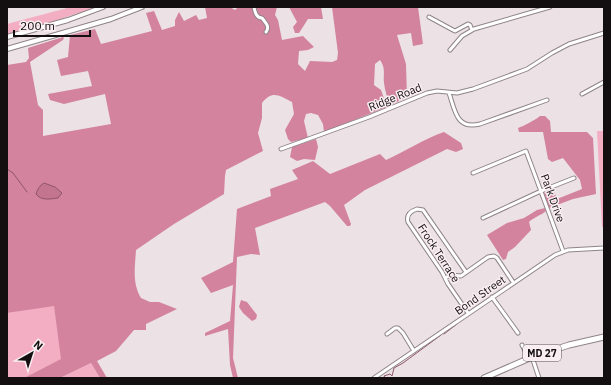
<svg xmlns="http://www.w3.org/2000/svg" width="611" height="385" font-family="'IBM Plex Sans',sans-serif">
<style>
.green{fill:#f3aec4}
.forest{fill:#d3839e}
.water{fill:#c3748f;stroke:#8e5669}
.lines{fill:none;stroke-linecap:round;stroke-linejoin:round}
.stream{stroke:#8e5669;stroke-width:1}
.street-casing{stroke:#8f8487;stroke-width:5}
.secondary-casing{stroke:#8f8487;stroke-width:6}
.highway-casing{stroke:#8f8487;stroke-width:7}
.street{stroke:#fff;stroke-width:3}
.secondary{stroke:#fff;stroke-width:4}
.highway{stroke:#fff;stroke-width:5}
.labels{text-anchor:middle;stroke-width:3;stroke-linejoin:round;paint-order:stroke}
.shield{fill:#f9eef1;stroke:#585254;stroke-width:1}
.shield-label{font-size:10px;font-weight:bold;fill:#130f10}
.street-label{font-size:11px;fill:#130f10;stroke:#f9eef1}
</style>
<rect width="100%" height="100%" fill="#ece1e4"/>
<path class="green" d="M71 7H96L31 29 7 35V24Z
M597 131H604V227H602Z
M54 305 62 359 24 378H7V313Z
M91 363 100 378H60Z"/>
<path class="forest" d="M205 7H230L235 10 238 7H277L275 15 278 20 282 40 303 36 314 47 308 50 299 51 298 64 305 71 310 61 332 62 337 60 338 53 332 7H418L423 44 413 46 411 33 397 35 406 64 407 97 391 105C387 98 385 91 384 83 383 73 386 69 380 60L375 64 374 85 381 90 387 107 324 132 323 124 318 115 311 113 306 114 304 121 308 138 291 142 288 139 285 130 294 114 292 102C279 95 272 90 262 103V118L258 133 263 151 226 170 225 176 224 194 174 224 136 250C135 267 132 283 141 298L150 302H159L177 309 146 324V330H134L116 351 97 361 107 378H100L91 363 60 378H24L61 359 54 306 7 313V65L26 62 29 58 28 48 63 37 64 38 63 40 30 62 38 105 43 110V136L111 124 105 94 64 104 50 100 48 94 92 86 88 71 61 76 57 60 68 57 70 35 95 29 101 44 152 31 146 13 154 11 162 30 175 26V20L179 12 184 21 196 15 199 20 207 18Z
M289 7H321L323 19H308L299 33H295L293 27 297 22Z
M540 116H545L550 121 551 132H587L593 138 596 194 573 199 549 208 544 193 553 189 557 199 582 189 580 180 563 158 552 162 548 159 543 132H519L518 128C522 127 537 119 540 116Z
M444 132 461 143 463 149 456 152 447 149 365 190 344 205 351 224 350 226H347L330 206 325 202 255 228 260 255 251 254 237 257 233 358 238 378H233L230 365 228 329 205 336V333L230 321 233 285 211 293 201 278 233 262 237 209 271 196 270 189 298 179 292 170 313 161 330 174 380 154 386 160C406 151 424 139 444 132Z
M316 139 318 147 315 160 304 159 297 161 290 157 292 147Z
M545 208 546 211C540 216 534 217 529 222L531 230 515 247 508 252 506 259 503 260 487 235 507 223 524 218 537 210Z
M241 300 247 302 257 315 256 319 252 321 243 313 239 307Z"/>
<path class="water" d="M44 183 55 187 62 193 58 198C50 199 41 201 36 194 37 190 40 185 44 183Z"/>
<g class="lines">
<path class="stream" d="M7 169 13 173 27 192
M444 334 457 324
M385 378 384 376 390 374 392 376 394 368 403 363 441 335"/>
<defs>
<path id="street" d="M254 7C255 12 256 18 262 18 266 23 270 27 266 32
M429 17 453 30 455 31 468 24 470 25 472 30
M450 50 462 36 474 29 550 7
M449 93C455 110 456 130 480 124L547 100
M582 94 604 82
M281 149 369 117 427 93 437 91 457 93 473 89 527 69 552 53 569 44 604 33
M473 173 526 151 563 251
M483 218 541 191 574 178
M466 272 423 210 417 209C411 211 406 215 408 222L442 272 448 284 468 313
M445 278 451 275 461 276 488 257 494 256 497 258 513 282
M492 297 518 333
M387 334 395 328H398L403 333 414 351
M522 345 529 358
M532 357 539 378
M374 378 555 255 568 250 604 248"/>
<path id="secondary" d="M7 37 68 20 103 7
M7 49 111 19 142 7"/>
<path id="highway" d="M484 378 532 357 569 345 604 337"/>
</defs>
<use href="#street" class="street-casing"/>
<use href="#secondary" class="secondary-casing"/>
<use href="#highway" class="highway-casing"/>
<use href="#street" class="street"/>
<use href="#secondary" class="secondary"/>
<use href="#highway" class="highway"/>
</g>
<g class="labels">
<rect class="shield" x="523" y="345" width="38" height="16" rx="3"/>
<g class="shield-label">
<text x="542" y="357">MD 27</text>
</g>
<g class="street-label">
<text transform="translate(395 97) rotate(-22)" y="4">Ridge Road</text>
<text transform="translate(553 198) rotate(70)" y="4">Park Drive</text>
<text transform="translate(439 253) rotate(57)" y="4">Frock Terrace</text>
<text transform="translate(480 295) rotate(-35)" y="4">Bond Street</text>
</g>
</g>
<rect width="611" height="385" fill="none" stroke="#130f10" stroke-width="16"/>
<g transform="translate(32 353) rotate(39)" stroke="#f9eef1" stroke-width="3" paint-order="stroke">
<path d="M0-3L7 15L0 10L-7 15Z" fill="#130f10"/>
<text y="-6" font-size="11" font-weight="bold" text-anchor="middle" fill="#130f10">N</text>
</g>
<path d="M14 30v6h76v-6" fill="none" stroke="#130f10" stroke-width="2"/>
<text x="20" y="30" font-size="12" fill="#130f10" stroke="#f9eef1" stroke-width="3" paint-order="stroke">200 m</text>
</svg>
